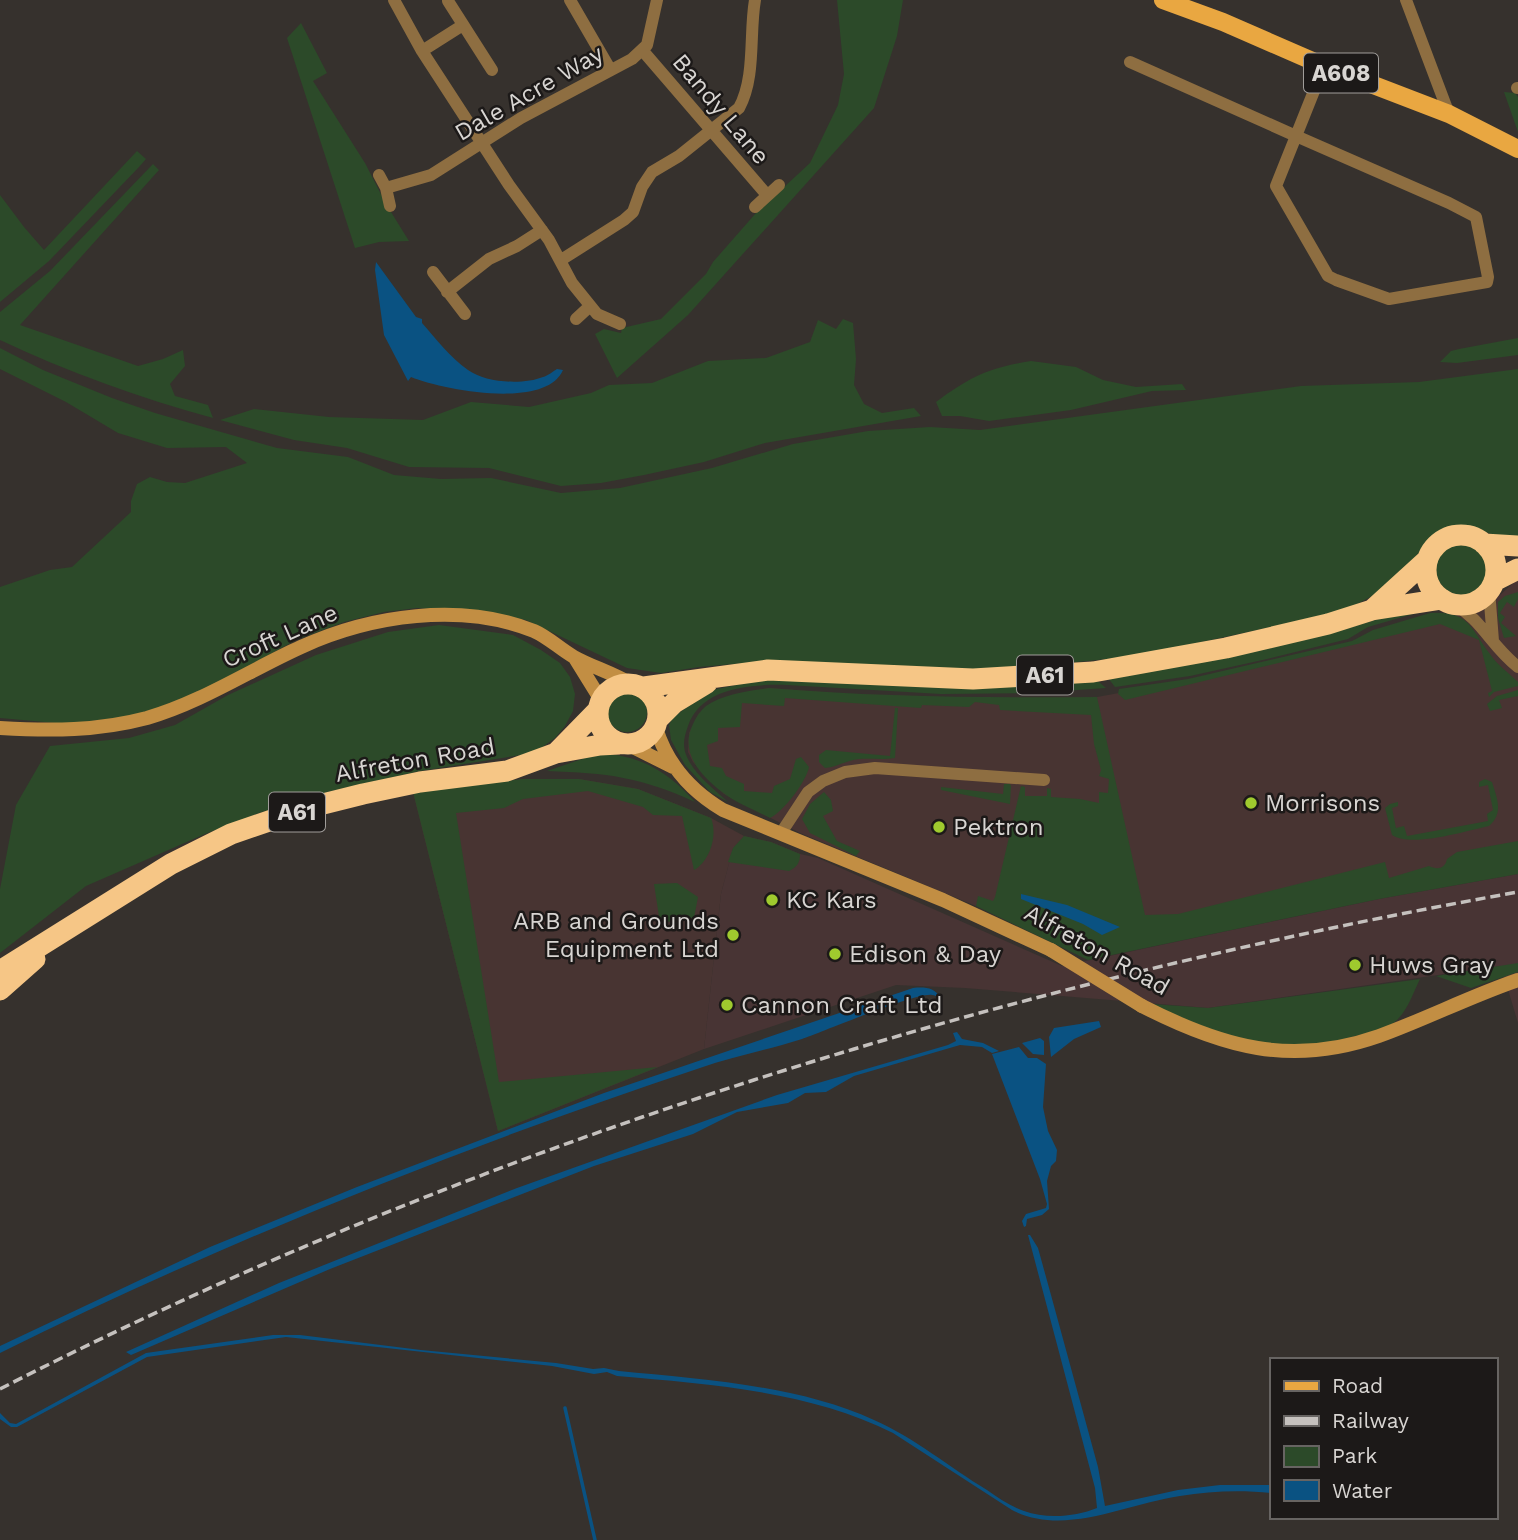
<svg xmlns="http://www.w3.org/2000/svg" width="1518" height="1540" font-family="'Work Sans',sans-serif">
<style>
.commercial{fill:#483432}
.industrial{fill:#483434}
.green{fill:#2c4a29}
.water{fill:#0a5282}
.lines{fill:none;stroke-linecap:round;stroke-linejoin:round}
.stream{stroke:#0a5282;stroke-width:3.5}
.street{stroke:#8e6e41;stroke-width:12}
.secondary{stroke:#c28e43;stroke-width:14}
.primary{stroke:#e9a741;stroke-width:18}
.highway{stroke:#f6c686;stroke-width:21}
.rail{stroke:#c5c1be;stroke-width:3.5;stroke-dasharray:10 5;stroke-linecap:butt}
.secondary-bridge{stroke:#c28e43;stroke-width:14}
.poi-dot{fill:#9fca2e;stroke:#1c1918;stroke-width:2.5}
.labels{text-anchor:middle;stroke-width:5;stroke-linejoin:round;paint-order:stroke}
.shield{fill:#1c1918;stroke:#a09d9a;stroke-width:2}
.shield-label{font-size:23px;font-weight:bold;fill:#d8d5d2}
.street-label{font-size:24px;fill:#d8d5d2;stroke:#1c1918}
.poi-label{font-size:24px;fill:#d8d5d2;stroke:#1c1918;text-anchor:start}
</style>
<rect width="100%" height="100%" fill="#36312d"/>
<path class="commercial" d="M1518 579V874L1065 943 800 833 724 794 693 762 688 752 689 733 699 713 714 702 752 691 769 688 848 694 979 698 1097 697 1218 675 1442 620 1475 610 1500 595Z
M523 779H579L638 789 711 818 744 836 733 849 721 894 704 1049 498 1131 413 792Z"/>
<path class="industrial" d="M744 836 771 842 800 854 818 858 1062 966 1379 899 1518 874V1023L1501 966 1208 1008 965 988 896 985 704 1049 721 894 733 848Z"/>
<path class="green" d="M837 0H903L897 36 874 108 688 315 617 378 595 334 604 329 621 333 622 328 661 319 706 274 713 262 756 213 810 163 838 105 844 74Z
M301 23 327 73 313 81 365 163 386 204 409 241 379 242 355 248 287 38Z
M1504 92 1515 93 1518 97V132Z
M137 151 146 159 139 167 49 261 0 302V195L24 227 44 250Z
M153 164 159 170 20 325 138 366 163 359 183 350 185 366 170 384 175 396 208 405 213 418C140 398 68 372 0 340V312L50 271Z
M843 319 853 323 856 359 854 385 864 404 882 413 914 408 921 416 765 443 704 462 644 475 601 483 561 486 489 468 409 467 347 448 294 440 220 420 254 409 329 417 423 420 471 402 529 407 591 393 609 385 652 383 708 361 766 358 810 342 818 320 836 329Z
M1518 338V355L1457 363 1440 362 1451 351 1459 349Z
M0 348 43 370 112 398 155 413 277 448 348 457 394 475 441 479 491 478 561 493 620 488 712 468 793 444 868 431 930 427 980 430 1301 386 1419 382 1518 369V538L1494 535 1469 526 1448 528 1432 537 1397 579 1376 594 1344 611 1137 656 1047 665 971 670 757 662 699 667 661 673 627 668 526 620 495 614 417 608 384 612 344 622 296 640 192 697 140 715 67 724 0 718V587L50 570 72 567 131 512V501L137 484 150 477 167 482 185 483 247 463 226 447 167 448 118 433 66 402 0 369Z
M1031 361 1076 367 1103 380 1136 387 1182 384 1186 390 1152 391 1071 410 989 421 960 416H942L936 402C970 377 988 368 1031 361Z
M1436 569a26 26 0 1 1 52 0a26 26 0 1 1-52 0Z
M1518 592V599L1514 607 1507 602 1500 613 1505 617 1501 623 1516 636 1504 638 1498 618V602L1505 596Z
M1416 608 1420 612 1368 627 1348 639 1267 659 1190 676 1115 687 1108 678 1328 634Z
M1430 613C1470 611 1470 628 1490 654 1497 665 1509 673 1518 682V686L1494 692 1489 697 1488 693 1492 691 1479 640 1440 624 1125 700 1118 694 1119 689 1188 679 1352 641 1373 630Z
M439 625 513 635 541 650 560 663 570 677 575 694 573 711 565 726 555 738 534 753 420 771 328 792 259 813 205 834 86 886 0 953V889L16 805 50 746 129 738 175 725 228 695 316 655 388 632Z
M765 679 1091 680 1099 682 1106 688 1036 693 941 694 787 685C752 684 701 687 688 726 684 737 682 746 687 757 695 775 714 789 728 802L710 792 685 765 671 740 669 725 673 717 712 690Z
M769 688C878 697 987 698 1097 697L1145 915 1178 914 1385 862 1389 878 1429 866C1437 870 1445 869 1447 859L1457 852 1518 841V874L1379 899 1088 960 976 906 978 896 993 901 995 897 1021 786 1025 787V796H1047V788L1051 789V797L1080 799 1099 803V792L1108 793 1109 779 1099 776 1101 770 1094 744 1091 715 1000 710 999 705 975 702 969 707 922 705 921 708 785 698 784 706 742 703 740 727 718 728V741L707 745 710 766 722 768 726 776 744 784V791L772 793 774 786 790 779 796 759 801 757 809 767C806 782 784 811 770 818 755 810 736 803 722 792 700 775 679 752 693 724 696 717 700 711 706 706 723 694 749 691 769 688Z
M1518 690V696L1499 700 1502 708 1490 711 1487 704 1497 696Z
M607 712a20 20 0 1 1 40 0a20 20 0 1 1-40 0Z
M895 708H898L895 758C883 760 871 758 859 759 847 760 837 767 825 768L819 762V755L826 750 890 756Z
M605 754C643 756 670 774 695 802 641 777 607 773 547 771L585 758Z
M523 779H579L638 789 711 818C718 835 710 861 694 870L682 816 653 815 643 807 588 791 523 799 504 808 456 813 499 1082 658 1067 498 1131 413 792Z
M1485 779 1492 782C1497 798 1504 813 1489 826 1465 831 1412 848 1392 835L1385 808 1390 804 1398 802V806L1392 808 1396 828 1404 826 1407 836 1488 821 1487 814 1493 810 1488 785 1479 787V782Z
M1004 784H1010L1011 786 1010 804 941 790V787L1003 794Z
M824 792 831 800 833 811 823 816 837 841 860 851 856 856 810 833 802 819 810 804Z
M744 836 771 842 800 854C800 863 797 867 789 871L728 862 733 848Z
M677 883 698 897 694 918 660 923 654 884Z
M1518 963V972L1471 988 1436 976Z
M1420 979C1413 993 1408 1010 1396 1021 1386 1030 1369 1032 1356 1036 1276 1057 1223 1038 1152 1004L1208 1008Z"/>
<path class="water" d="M376 262 416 317 422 319V323C436 339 450 357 468 370 486 383 523 385 543 377 548 376 553 371 557 369L563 370C546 410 443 390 411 377L408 381 384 335 375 270Z
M1021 894 1067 905 1120 927 1102 935 1083 924 1021 899Z
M913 988C924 987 935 987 940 998 937 997 935 995 932 995 917 992 822 1032 802 1039 768 1050 733 1056 700 1068 460 1148 226 1241 0 1353V1346L210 1247 357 1187 604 1093Z
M1099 1021 1101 1027 1074 1039 1051 1057 1049 1037 1054 1028Z
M957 1032 962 1039 983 1043 999 1051 992 1053 982 1047 960 1045 854 1076 826 1092 805 1093 788 1103 737 1112 693 1134 594 1166 330 1269 131 1355 126 1352 279 1283 517 1188 777 1095 948 1045 956 1041 953 1033Z
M1040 1038 1044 1041V1055L1033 1054 1022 1043Z
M1019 1047 1028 1058H1037L1046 1064 1043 1107 1048 1131 1057 1150 1056 1161 1051 1166 1047 1181 1049 1209 1042 1215 1027 1219 1026 1226 1024 1227 1022 1221 1026 1214 1046 1208 1047 1204 1040 1179 992 1054Z
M1028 1235H1030L1038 1248 1051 1295 1098 1467 1105 1506 1178 1490 1220 1485H1271V1493C1241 1490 1210 1491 1180 1496 1125 1504 1065 1537 1012 1510L893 1433C809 1391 708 1384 617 1376L607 1372 594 1374 552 1366 286 1337 147 1357 17 1427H11L0 1419V1413L10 1423 16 1424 146 1353 273 1335H300L421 1350 556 1363 593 1369 604 1368 619 1371C701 1379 798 1385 874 1420 915 1438 949 1467 987 1490 998 1498 1010 1506 1024 1511 1046 1519 1075 1517 1097 1508L1095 1488Z"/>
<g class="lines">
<path class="stream" d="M565 1408 595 1540"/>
<path class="street" d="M394 0 422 51 509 185 549 240 572 283 597 314 620 324
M570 0 610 69
M1406 0 1449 114
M448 1 492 70
M422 51 463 25
M643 51 767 195
M1130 62 1296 136 1276 186 1328 276 1336 280 1389 299 1487 282 1488 277 1476 217 1449 203 1296 136 1324 66
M1517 88H1518
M379 175 386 188 390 206
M386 188 431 175 521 118 632 59 647 45 657 0
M755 207 779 185
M561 260 624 220 633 212 642 187 652 172 679 156 739 108C756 77 749 34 755 0
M433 272 465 314
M447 292 489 259 517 246 542 230
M576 319 589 307
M1489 590 1493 641
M1453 603C1483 621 1491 646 1518 667
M781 833 808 792 823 781 845 772 875 768 1044 780"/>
<path class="secondary" d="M575 658 601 700
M0 728C51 731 98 731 147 718 202 702 250 670 301 647 371 615 461 602 534 631 548 637 560 649 574 657 592 667 613 673 631 684
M656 728C667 764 691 791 723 810L943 900 1051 950
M629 745 673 767
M1142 1006C1222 1047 1291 1067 1379 1036 1426 1019 1471 996 1518 980"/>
<path class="primary" d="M1163 0 1223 22 1324 66 1449 114 1518 149"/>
<path class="highway" d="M1426 570a35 35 0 1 1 70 0a35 35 0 1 1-70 0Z
M1484 544 1518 546
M1494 581 1518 569
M1372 610 1428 559
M598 714a30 30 0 1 1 60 0a30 30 0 1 1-60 0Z
M644 687 768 670 973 679 1093 672 1226 648 1328 624 1372 610 1442 599
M658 719 674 703 707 683
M556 753 597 711
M0 971 171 864 231 834 307 808 363 794 420 782 507 771 556 753 600 745 619 744
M0 990 35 959"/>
<path class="rail" d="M0 1389C474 1146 995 985 1518 892"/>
<path class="secondary-bridge" d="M1051 950 1142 1006"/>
</g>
<g class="poi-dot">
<circle cx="1251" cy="803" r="7"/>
<circle cx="939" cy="827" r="7"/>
<circle cx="772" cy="900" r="7"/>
<circle cx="733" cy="935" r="7"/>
<circle cx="835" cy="954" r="7"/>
<circle cx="1355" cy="965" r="7"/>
<circle cx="727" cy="1005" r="7"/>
</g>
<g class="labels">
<g class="shield">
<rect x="1304" y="53.5" width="74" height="39" rx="5"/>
<rect x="1017" y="655.5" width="56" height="39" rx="5"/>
<rect x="269" y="792.5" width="56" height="39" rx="5"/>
</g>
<g class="shield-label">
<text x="1341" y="81">A608</text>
<text x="1045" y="683">A61</text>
<text x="297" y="820">A61</text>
</g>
<g class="street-label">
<text transform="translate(529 93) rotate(-30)" y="8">Dale Acre Way</text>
<text transform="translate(721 109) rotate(50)" y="8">Bandy Lane</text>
<text transform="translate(280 636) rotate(-24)" y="8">Croft Lane</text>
<text transform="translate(415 760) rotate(-10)" y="8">Alfreton Road</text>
<text transform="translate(1097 950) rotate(29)" y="8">Alfreton Road</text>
</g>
<g class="poi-label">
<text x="1265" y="811">Morrisons</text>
<text x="953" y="835">Pektron</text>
<text x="786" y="908">KC Kars</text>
<text x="719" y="929" text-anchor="end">ARB and Grounds<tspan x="719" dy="28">Equipment Ltd</tspan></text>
<text x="849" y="962">Edison &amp; Day</text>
<text x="1369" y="973">Huws Gray</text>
<text x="741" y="1013">Cannon Craft Ltd</text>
</g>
</g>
<rect x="1270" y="1358" width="228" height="161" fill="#1c1918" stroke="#676462" stroke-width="2"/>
<rect x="1284" y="1381" width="35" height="10" fill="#e9a741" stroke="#676462" stroke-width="2"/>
<text x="1332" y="1393" font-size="21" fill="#d8d5d2">Road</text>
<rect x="1284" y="1416" width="35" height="10" fill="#c5c1be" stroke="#676462" stroke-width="2"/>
<text x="1332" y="1428" font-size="21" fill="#d8d5d2">Railway</text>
<rect x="1284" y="1446" width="35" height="21" fill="#2c4a29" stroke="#676462" stroke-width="2"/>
<text x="1332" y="1463" font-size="21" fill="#d8d5d2">Park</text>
<rect x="1284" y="1480" width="35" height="21" fill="#0a5282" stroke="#676462" stroke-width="2"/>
<text x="1332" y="1498" font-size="21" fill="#d8d5d2">Water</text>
</svg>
